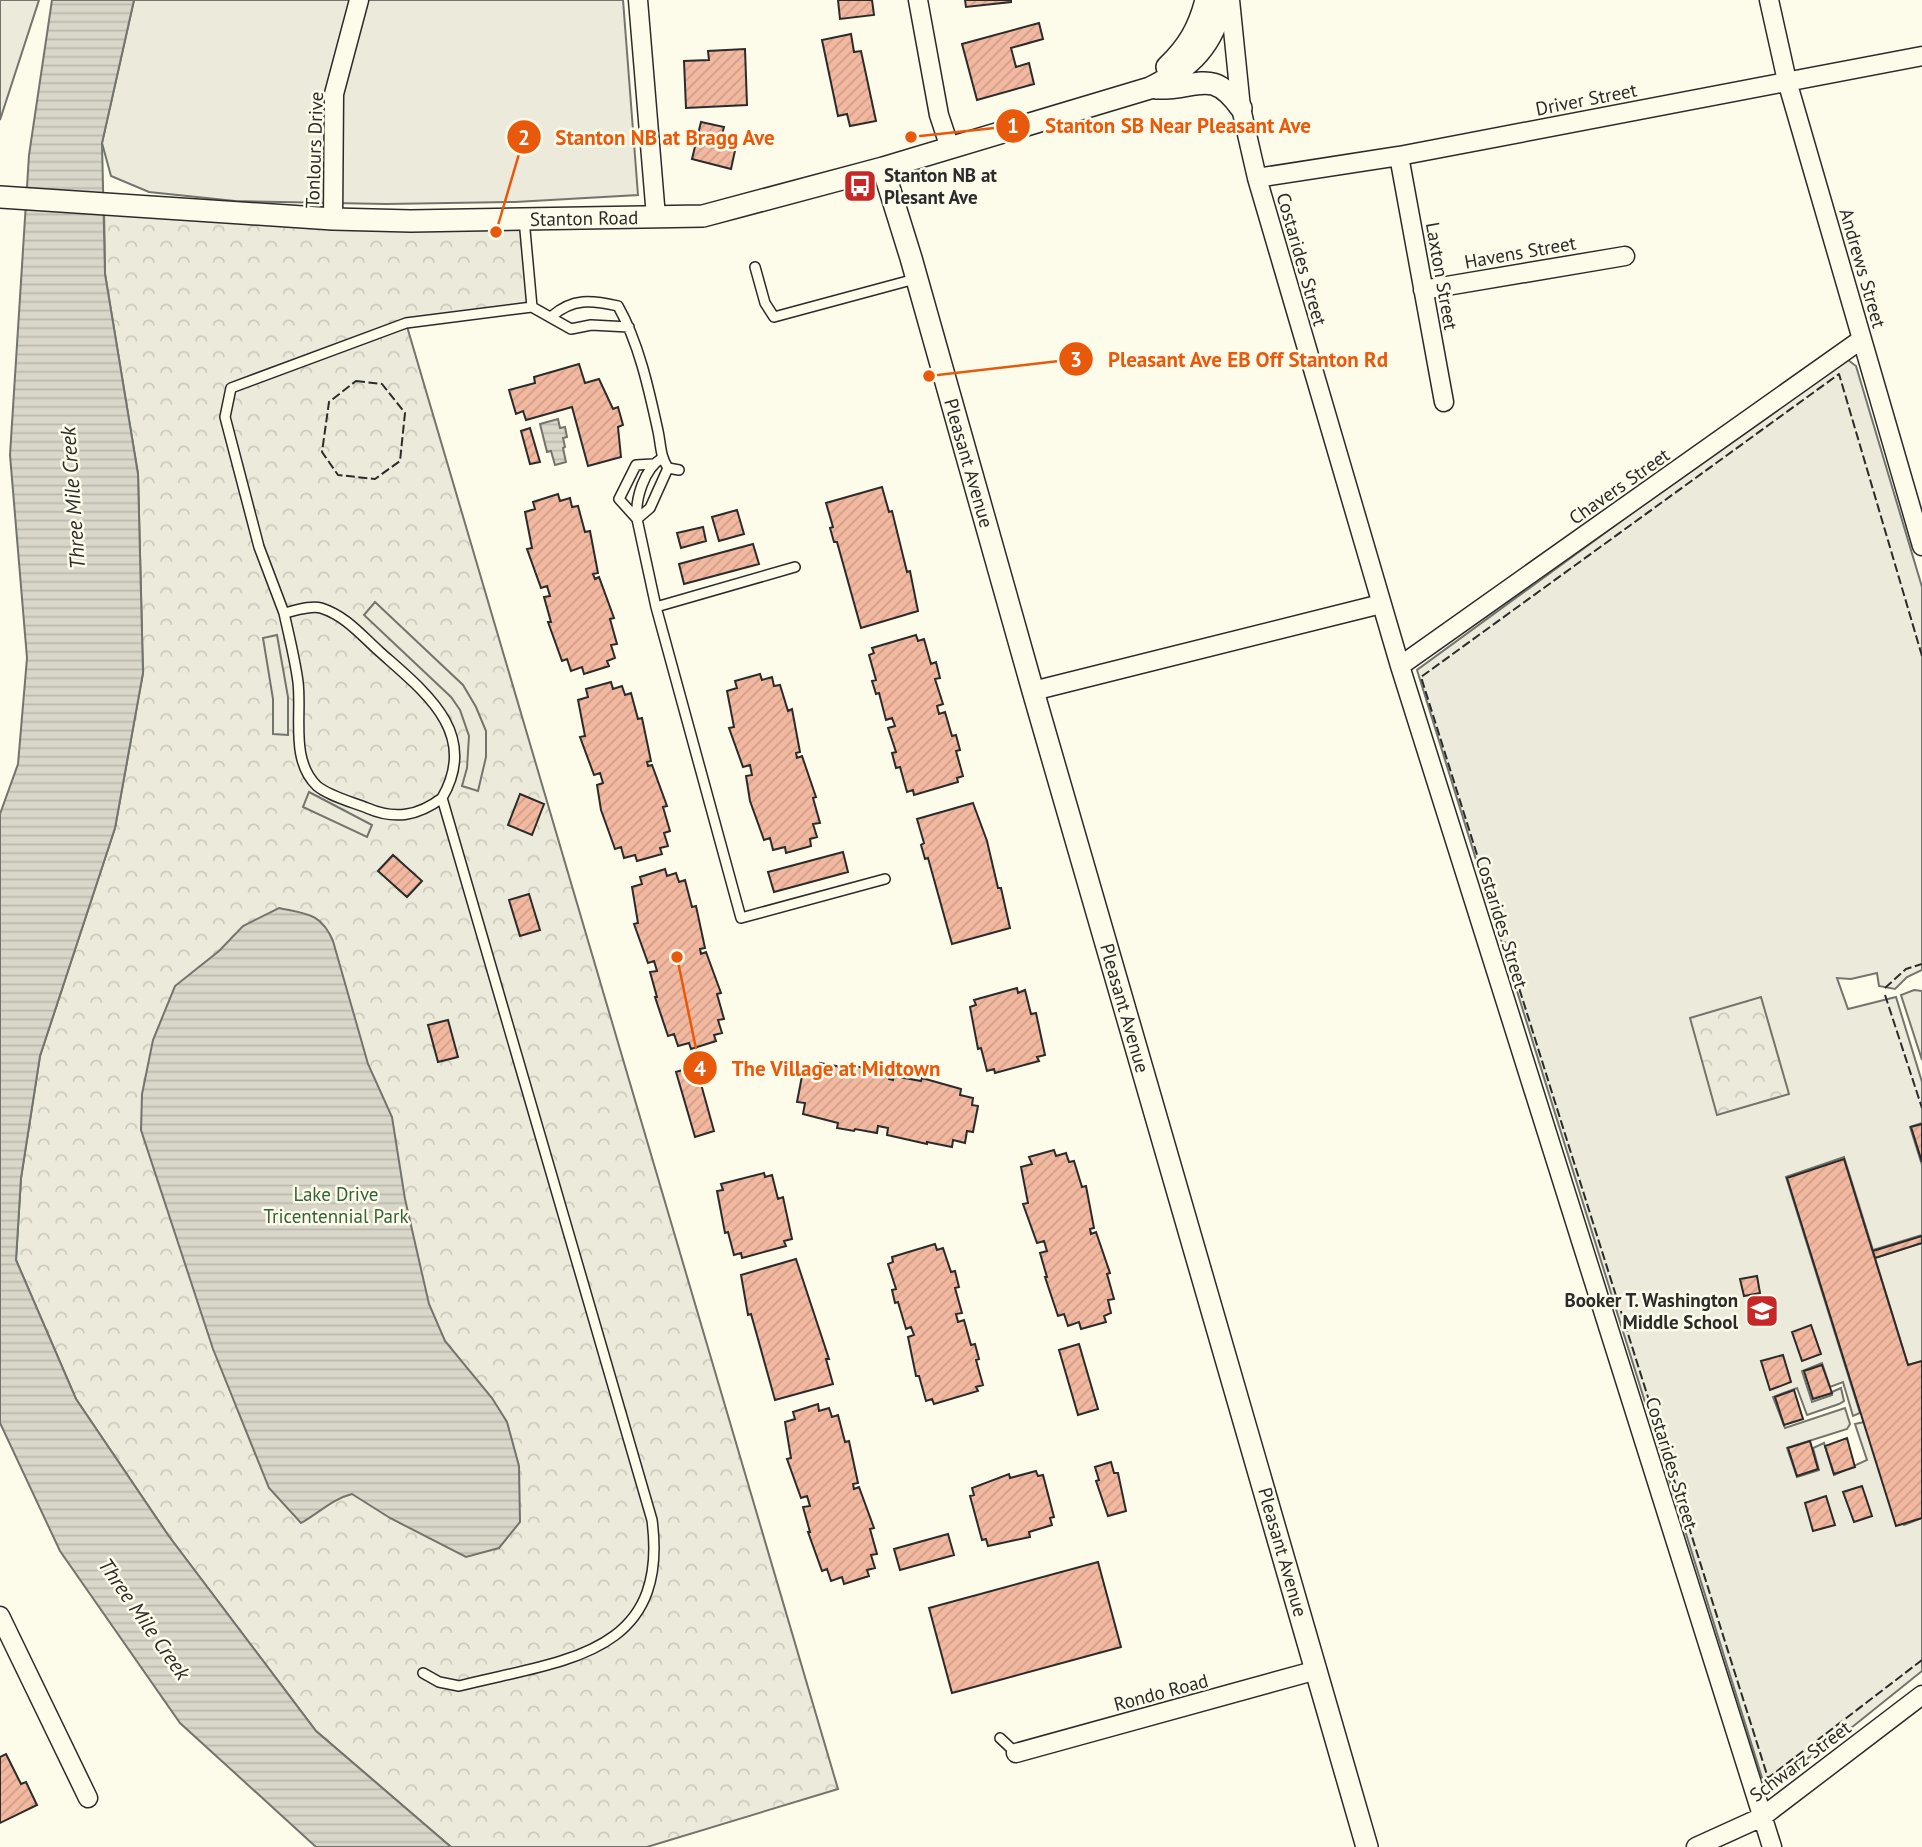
<svg xmlns="http://www.w3.org/2000/svg" width="1922" height="1847" font-family="'PT Sans',sans-serif">
<style>
.grass{fill:#ecebdb;stroke:#74746e;stroke-width:2}
.forest{fill:url(#forest-crowns);stroke:#74746e;stroke-width:2}
.parking{fill:#eceadb;stroke:#74746e;stroke-width:2}
.water{fill:url(#water-rules);stroke:#74746e;stroke-width:2}
.building{fill:url(#building-hatch);stroke:#2b2b2b;stroke-width:2}
.lines{fill:none;stroke-linecap:round;stroke-linejoin:round}
.service-casing{stroke:#2b2b2b;stroke-width:12}
.minor-casing{stroke:#2b2b2b;stroke-width:21}
.tertiary-casing{stroke:#2b2b2b;stroke-width:24}
.service{stroke:#fdfbea;stroke-width:9}
.minor{stroke:#fdfbea;stroke-width:18}
.tertiary{stroke:#fdfbea;stroke-width:21}
.fence{stroke:#2b2b2b;stroke-width:2;stroke-dasharray:9 3.5;stroke-linecap:butt}
.labels{text-anchor:middle;stroke-width:5;stroke-linejoin:round;paint-order:stroke}
.street-label{font-size:19px;fill:#2b2b2b;stroke:#fdfbea}
.poi-label{font-size:19px;font-weight:bold;fill:#2b2b2b;stroke:#fdfbea;text-anchor:start}
.park-label{font-size:19px;fill:#34623c;stroke:#fdfbea}
.water-label{font-size:21px;font-style:italic;fill:#2b2b2b;stroke:#fdfbea}
.leader{fill:none;stroke:#e8590c;stroke-width:2.5}
.callout-dot{fill:#e8590c;stroke:#fdfbea;stroke-width:2.5}
.mark-label{font-size:21px;text-anchor:middle;font-weight:bold;fill:#fff}
.callout-label{font-size:21px;text-anchor:middle;font-weight:bold;fill:#e8590c;stroke:#fdfbea;stroke-width:5;stroke-linejoin:round;paint-order:stroke}
</style>
<defs>
<pattern id="forest-crowns" width="20" height="18" patternUnits="userSpaceOnUse" patternTransform="scale(1.75)"><rect width="20" height="18" fill="#ecebdb"/><path d="M2 6a3 3 0 1 1 6 0M12 15a3 3 0 1 1 6 0" fill="none" stroke="#cbcabc"/></pattern>
<pattern id="water-rules" width="6" height="5" patternUnits="userSpaceOnUse" patternTransform="scale(1.75)"><rect width="6" height="5" fill="#d8d7c9"/><path d="M0 2.5h6" fill="none" stroke="#bab9ad"/></pattern>
<pattern id="building-hatch" width="6" height="6" patternUnits="userSpaceOnUse" patternTransform="scale(1.75)"><rect width="6" height="6" fill="#f2b8a0"/><path d="M-1 1l2-2M0 6l6-6M5 7l2-2" fill="none" stroke="#d09e8a"/></pattern>
</defs>
<rect width="100%" height="100%" fill="#fdfbea"/>
<path class="grass" d="M0 0H39L0 120Z
M134 0H623L638 195 515 202 386 204 235 201 149 192 111 176 102 143Z
M1842 360H1848L1856 366 1922 587V970L1907 977 1895 989 1879 986 1877 973 1851 979 1837 978 1848 1009 1896 997 1922 1082V1123L1910 1127 1922 1165V1235L1873 1250 1844 1157 1786 1177 1860 1413 1853 1416 1843 1382 1830 1387 1822 1363 1802 1371 1812 1402 1832 1395V1392L1841 1388 1844 1401 1839 1404 1807 1415 1797 1388 1773 1397 1785 1428 1845 1408 1850 1424 1847 1429 1787 1448 1797 1477 1819 1470 1813 1448 1824 1443 1834 1475 1867 1460 1855 1424 1864 1422 1904 1525 1922 1518V1671L1851 1728 1768 1786 1763 1781 1417 670Z
M1922 1243V1361L1908 1365 1875 1258Z"/>
<path class="forest" d="M104 205 524 219 532 307 406 323 838 1789 647 1847H451L316 1731 168 1535 76 1399 16 1260 21 1178 40 1056 115 828 143 673 138 474 105 274Z
M1761 997 1789 1094 1717 1115 1690 1018Z"/>
<path class="parking" d="M375 602 463 685 476 707 486 731V757L478 791 462 786 467 768 469 736 460 710 451 697 364 615Z
M277 635 288 697V735L273 734V699L263 638Z
M309 792 372 825 367 837 303 807Z
M1914 990 1922 991V1060L1901 995Z"/>
<path class="water" d="M52 0H134L102 143 105 274 138 474 143 673 115 828 40 1056 21 1178 16 1260 76 1399 168 1535 316 1731 451 1847H316L180 1723 60 1551 0 1423V814L18 764 27 658 10 455 29 155Z
M558 419 560 428 565 427 567 437 563 438 565 447 563 448 566 462 555 465 551 451 547 452 540 424Z
M279 908C307 914 321 913 333 941L368 1064 392 1117 405 1199 429 1304 445 1341 492 1398 507 1422 519 1466 520 1522 499 1548 466 1557 390 1518 352 1494C332 1499 319 1513 301 1523L269 1488 213 1349 141 1130 142 1094 153 1040 175 986 219 951 243 926Z"/>
<path class="building" d="M838 0H872L874 15 840 19Z
M965 0H1011V2L966 7Z
M1039 23 1043 39 1011 48 1016 67 1029 63 1034 84 977 100 962 44Z
M851 34 854 52 861 51 876 121 850 126 847 114 838 116 822 40Z
M745 49 747 105 686 108 684 61 709 60 708 51Z
M701 122 724 127 720 142 736 146 731 169 692 159Z
M579 364 585 383 599 379 613 409 618 407 623 425 618 427 621 457 588 466 572 407 526 420 523 411 516 414 509 390 535 383 534 377Z
M530 428 540 462 530 464 521 431Z
M882 487 889 512 892 511 907 572 910 571 918 611 861 628 837 542H834L830 528 833 527 826 503Z
M558 494 560 501 570 498 572 507 578 506 585 532 590 531 598 573 593 574 595 579 599 577 614 618 610 619 617 644 611 645 615 658 607 661 609 666 584 674 582 667 571 671 567 659 562 661 548 622H551L544 597 550 596 547 586 541 588 527 549 532 548 525 512 535 509 533 502Z
M737 510 744 534 719 541 712 517Z
M703 527 706 541 681 548 677 533Z
M753 544 759 564 684 584 679 564Z
M916 635 918 641 924 639 931 664 936 662 940 678 935 679 943 704 937 706 939 714 945 712 952 736 956 735 960 750 956 751 963 776 957 778 958 782 914 795 913 790 907 792 900 767 896 768 892 753 896 752 888 728 895 726 892 718 886 720 879 693 876 694 872 681 876 680 869 655 874 653 872 648Z
M760 674 762 680 772 677 774 686 780 685 788 711 792 709 800 752 796 753 797 758 802 756 816 797 813 798 820 823 813 824 817 837 810 839 811 846 786 853 785 847 773 850 770 838 764 840 750 801 746 776 752 775 750 765 743 767 729 728 734 727 727 691 737 688 735 681Z
M611 682 613 689 622 686 625 695 631 693 638 719 642 718 651 761 647 762 648 766 652 765 667 806 663 807 670 831 664 833 668 846 660 848 662 854 637 861 635 855 624 858 621 847 615 849 601 810 597 785 603 783 600 773 594 775 580 737 585 736 578 700 588 697 586 689Z
M520 794 544 804 532 835 508 825Z
M973 803 987 841 998 888H1001L1010 928 952 944 928 858 925 859 921 845 924 843 917 819Z
M843 852 848 872 774 892 768 872Z
M393 855 422 881 407 897 378 871Z
M665 869 667 876 676 873 679 882 685 880 692 907 696 906 705 948 700 949 701 954 706 952 721 993 717 994 724 1019 718 1020 722 1033 714 1035 716 1041 691 1049 689 1043 678 1046 674 1034 668 1036 655 997H657L650 972 657 971 654 961 648 963 634 924 638 923 632 887 642 884 640 877Z
M529 894 540 930 520 936 509 900Z
M1017 988 1018 993 1025 990 1031 1014 1036 1013 1045 1055 1037 1057 1039 1061 995 1073 994 1069 987 1071 981 1048 978 1049 970 1007 976 1005 974 1000Z
M448 1020 458 1057 438 1062 428 1025Z
M820 1063 847 1068 848 1064 890 1075 889 1079 893 1080 894 1076 921 1081 922 1078 961 1089 960 1095 973 1098 972 1105 978 1106 973 1132 967 1131 965 1143 953 1140 952 1147 927 1142V1144L887 1135 888 1128 878 1126 877 1133 855 1129 854 1131 837 1128 838 1123 803 1114 805 1103 797 1102 802 1076 808 1077 810 1067 819 1069Z
M696 1066 714 1131 695 1137 676 1072Z
M1922 1124V1162L1911 1127Z
M1054 1150 1056 1156 1066 1153 1069 1162 1074 1161 1082 1187 1086 1186 1094 1228 1090 1229 1091 1234 1096 1232 1110 1273 1107 1274 1114 1299 1108 1300 1111 1313 1104 1316 1106 1322 1081 1329 1079 1322 1068 1326 1064 1314 1058 1316 1045 1277H1047L1040 1253 1047 1251 1044 1241 1037 1243 1023 1204 1028 1203 1021 1167 1032 1164 1029 1157Z
M1844 1159 1908 1365 1922 1361V1518L1896 1526 1787 1178Z
M764 1173 765 1177 772 1175 778 1199 783 1197 792 1239 784 1241 786 1246 742 1258 741 1253 734 1255 728 1232 725 1233 717 1191 723 1190 721 1184Z
M1922 1236V1243L1875 1258 1873 1251Z
M935 1244 937 1250 943 1248 951 1272 955 1271 959 1287 955 1288 962 1313 956 1314 958 1322 964 1320 971 1345 975 1344 979 1359 976 1360 983 1385 976 1387 978 1391 934 1404 932 1399 926 1401 919 1376H916L908 1337 914 1335 911 1327 906 1329 898 1302 895 1303 892 1290 896 1289 888 1264 893 1262 892 1257Z
M796 1259 829 1359H826L833 1384 775 1400 751 1314 748 1315 741 1275Z
M1757 1276 1760 1293 1744 1296 1740 1279Z
M1811 1325 1821 1354 1802 1361 1792 1332Z
M1079 1344 1098 1409 1078 1415 1059 1350Z
M1783 1355 1791 1382 1770 1390 1761 1361Z
M1822 1365 1832 1393 1813 1399 1804 1371Z
M1794 1390 1803 1419 1784 1425 1775 1397Z
M818 1404 819 1411 829 1408 832 1417 838 1415 845 1442 849 1441 858 1483 853 1484 854 1489 859 1487 874 1528 870 1529 877 1554 871 1555 875 1568 867 1570 869 1576 844 1584 842 1577 831 1581 827 1569 822 1571 808 1532H810L803 1507 810 1506 807 1496 801 1498 787 1459 791 1458 785 1422 795 1419 793 1412Z
M1847 1438 1855 1467 1834 1474 1825 1446Z
M1810 1441 1818 1469 1797 1476 1788 1448Z
M1111 1462 1114 1473H1118L1126 1511 1108 1516 1096 1481 1099 1480 1095 1467Z
M1036 1471 1038 1476 1043 1475 1054 1517 1050 1518 1052 1525 1029 1532 1030 1537 988 1546 986 1539 982 1540 970 1496 974 1495 972 1488 1009 1474 1010 1478Z
M1862 1486 1872 1516 1854 1522 1843 1492Z
M1826 1496 1835 1525 1813 1531 1805 1503Z
M948 1534 954 1555 900 1570 894 1549Z
M1098 1562 1121 1647 952 1693 929 1608Z
M6 1754 21 1784 26 1782 37 1805 0 1823V1757Z"/>
<g class="lines">
<defs>
<path id="service" d="M755 267 765 303 774 317 915 279
M532 307 571 329 591 325 629 327
M552 316C573 298 591 300 618 306 639 343 649 390 658 431 661 445 660 456 668 468L679 470
M662 458C644 469 635 499 637 519L656 607 741 918 885 879
M637 519 619 499 636 465 653 464
M637 519 650 508 668 468
M656 607 795 567
M284 613C289 636 295 659 298 682 302 716 290 760 317 786 329 796 352 802 367 808 395 820 418 816 442 798
M423 1673 439 1682 459 1686C561 1660 670 1657 652 1520L442 798C480 733 425 692 380 652 361 635 346 616 321 608 311 605 294 611 284 613L259 547 225 417 231 388 406 323 532 307 524 219
M1000 1738 1016 1753"/>
<path id="minor" d="M638 0 656 217
M918 0 939 115 950 148
M1230 0 1241 108 1257 178 1400 666 1772 1847
M1769 0 1787 81 1922 546
M1399 156 1444 402
M1257 178 1399 156 1922 56
M333 219 334 94 359 0
M1423 290 1625 256
M1400 666 1862 339
M1033 691 1381 604
M0 1616 88 1798
M1016 1753 1317 1670
M1696 1847 1762 1817 1922 1695"/>
<path id="tertiary" d="M1167 67C1188 47 1199 28 1206 0
M1156 88C1197 90 1211 66 1241 108
M883 168 911 258 1033 691 1367 1847
M0 197 333 219 411 221 703 216 883 168 1150 88C1190 68 1214 45 1223 0"/>
</defs>
<use href="#service" class="service-casing"/>
<use href="#minor" class="minor-casing"/>
<use href="#tertiary" class="tertiary-casing"/>
<use href="#service" class="service"/>
<use href="#minor" class="minor"/>
<use href="#tertiary" class="tertiary"/>
<path class="fence" d="M356 381 382 384 405 413 400 461 375 479 338 475 322 452 329 402Z
M1922 656 1839 374 1421 677 1768 1778 1922 1660
M1885 988 1906 969 1922 964
M1885 995 1922 1108"/>
</g>
<defs>
<symbol id="bus-square" viewBox="-11 -11 22 22"><rect x="-9" y="-9" width="18" height="18" rx="4" fill="#c62828" stroke="#fdfbea"/><path d="M-5-6H5V4H4V6H2V4H-2V6H-4V4H-5ZM-3.5-4V0h7V-4ZM-3.5 1.2v1.5H-2V1.2ZM2 1.2v1.5H3.5V1.2Z" fill="#fff"/></symbol>
<symbol id="school-square" viewBox="-11 -11 22 22"><rect x="-9" y="-9" width="18" height="18" rx="4" fill="#c62828" stroke="#fdfbea"/><path d="M0-5L7-2L0 1L-7-2ZM-4 1L0 2.5L4 1V4Q0 6-4 4Z" fill="#fff"/></symbol>
</defs>
<g fill-rule="evenodd">
<use href="#bus-square" x="841" y="167" width="38" height="38"/>
<use href="#school-square" x="1743" y="1292" width="38" height="38"/>
</g>
<g class="labels">
<g class="street-label">
<text transform="translate(1586 99) rotate(-11)" y="7">Driver Street</text>
<text transform="translate(314 150) rotate(-88)" y="7">Tonlours Drive</text>
<text transform="translate(584 218) rotate(-1)" y="7">Stanton Road</text>
<text transform="translate(1520 252) rotate(-10)" y="7">Havens Street</text>
<text transform="translate(1302 259) rotate(74)" y="7">Costarides Street</text>
<text transform="translate(1863 268) rotate(74)" y="7">Andrews Street</text>
<text transform="translate(1442 276) rotate(80)" y="7">Laxton Street</text>
<text transform="translate(969 463) rotate(74)" y="7">Pleasant Avenue</text>
<text transform="translate(1619 486) rotate(-35)" y="7">Chavers Street</text>
<text transform="translate(1502 922) rotate(73)" y="7">Costarides Street</text>
<text transform="translate(1125 1008) rotate(74)" y="7">Pleasant Avenue</text>
<text transform="translate(1672 1463) rotate(73)" y="7">Costarides Street</text>
<text transform="translate(1283 1552) rotate(74)" y="7">Pleasant Avenue</text>
<text transform="translate(1161 1692) rotate(-15)" y="7">Rondo Road</text>
<text transform="translate(1800 1761) rotate(-37)" y="7">Schwarz Street</text>
</g>
<g class="poi-label">
<text x="884" y="182">Stanton NB at<tspan x="884" dy="22">Plesant Ave</tspan></text>
<text x="1738" y="1307" text-anchor="end">Booker T. Washington<tspan x="1738" dy="22">Middle School</tspan></text>
</g>
<g class="park-label">
<text x="336" y="1201">Lake Drive<tspan x="336" dy="22">Tricentennial Park</tspan></text>
</g>
<g class="water-label">
<text transform="translate(73 498) rotate(-94)" y="7">Three Mile Creek</text>
<text transform="translate(144 1619) rotate(55)" y="7">Three Mile Creek</text>
</g>
</g>
<path class="leader" d="M911 137L1013 126M496 232L524 137M929 376L1076 359M677 957L700 1068"/>
<g class="callout-dot">
<circle cx="911" cy="137" r="7"/>
<circle cx="496" cy="232" r="7"/>
<circle cx="929" cy="376" r="7"/>
<circle cx="677" cy="957" r="7"/>
<circle cx="1013" cy="126" r="18"/>
<circle cx="524" cy="137" r="18"/>
<circle cx="1076" cy="359" r="18"/>
<circle cx="700" cy="1068" r="18"/>
</g>
<g class="mark-label">
<text x="1013" y="133">1</text>
<text x="524" y="145">2</text>
<text x="1076" y="367">3</text>
<text x="700" y="1076">4</text>
</g>
<g class="callout-label">
<text x="1178" y="133">Stanton SB Near Pleasant Ave</text>
<text x="665" y="145">Stanton NB at Bragg Ave</text>
<text x="1248" y="367">Pleasant Ave EB Off Stanton Rd</text>
<text x="836" y="1076">The Village at Midtown</text>
</g>
</svg>
